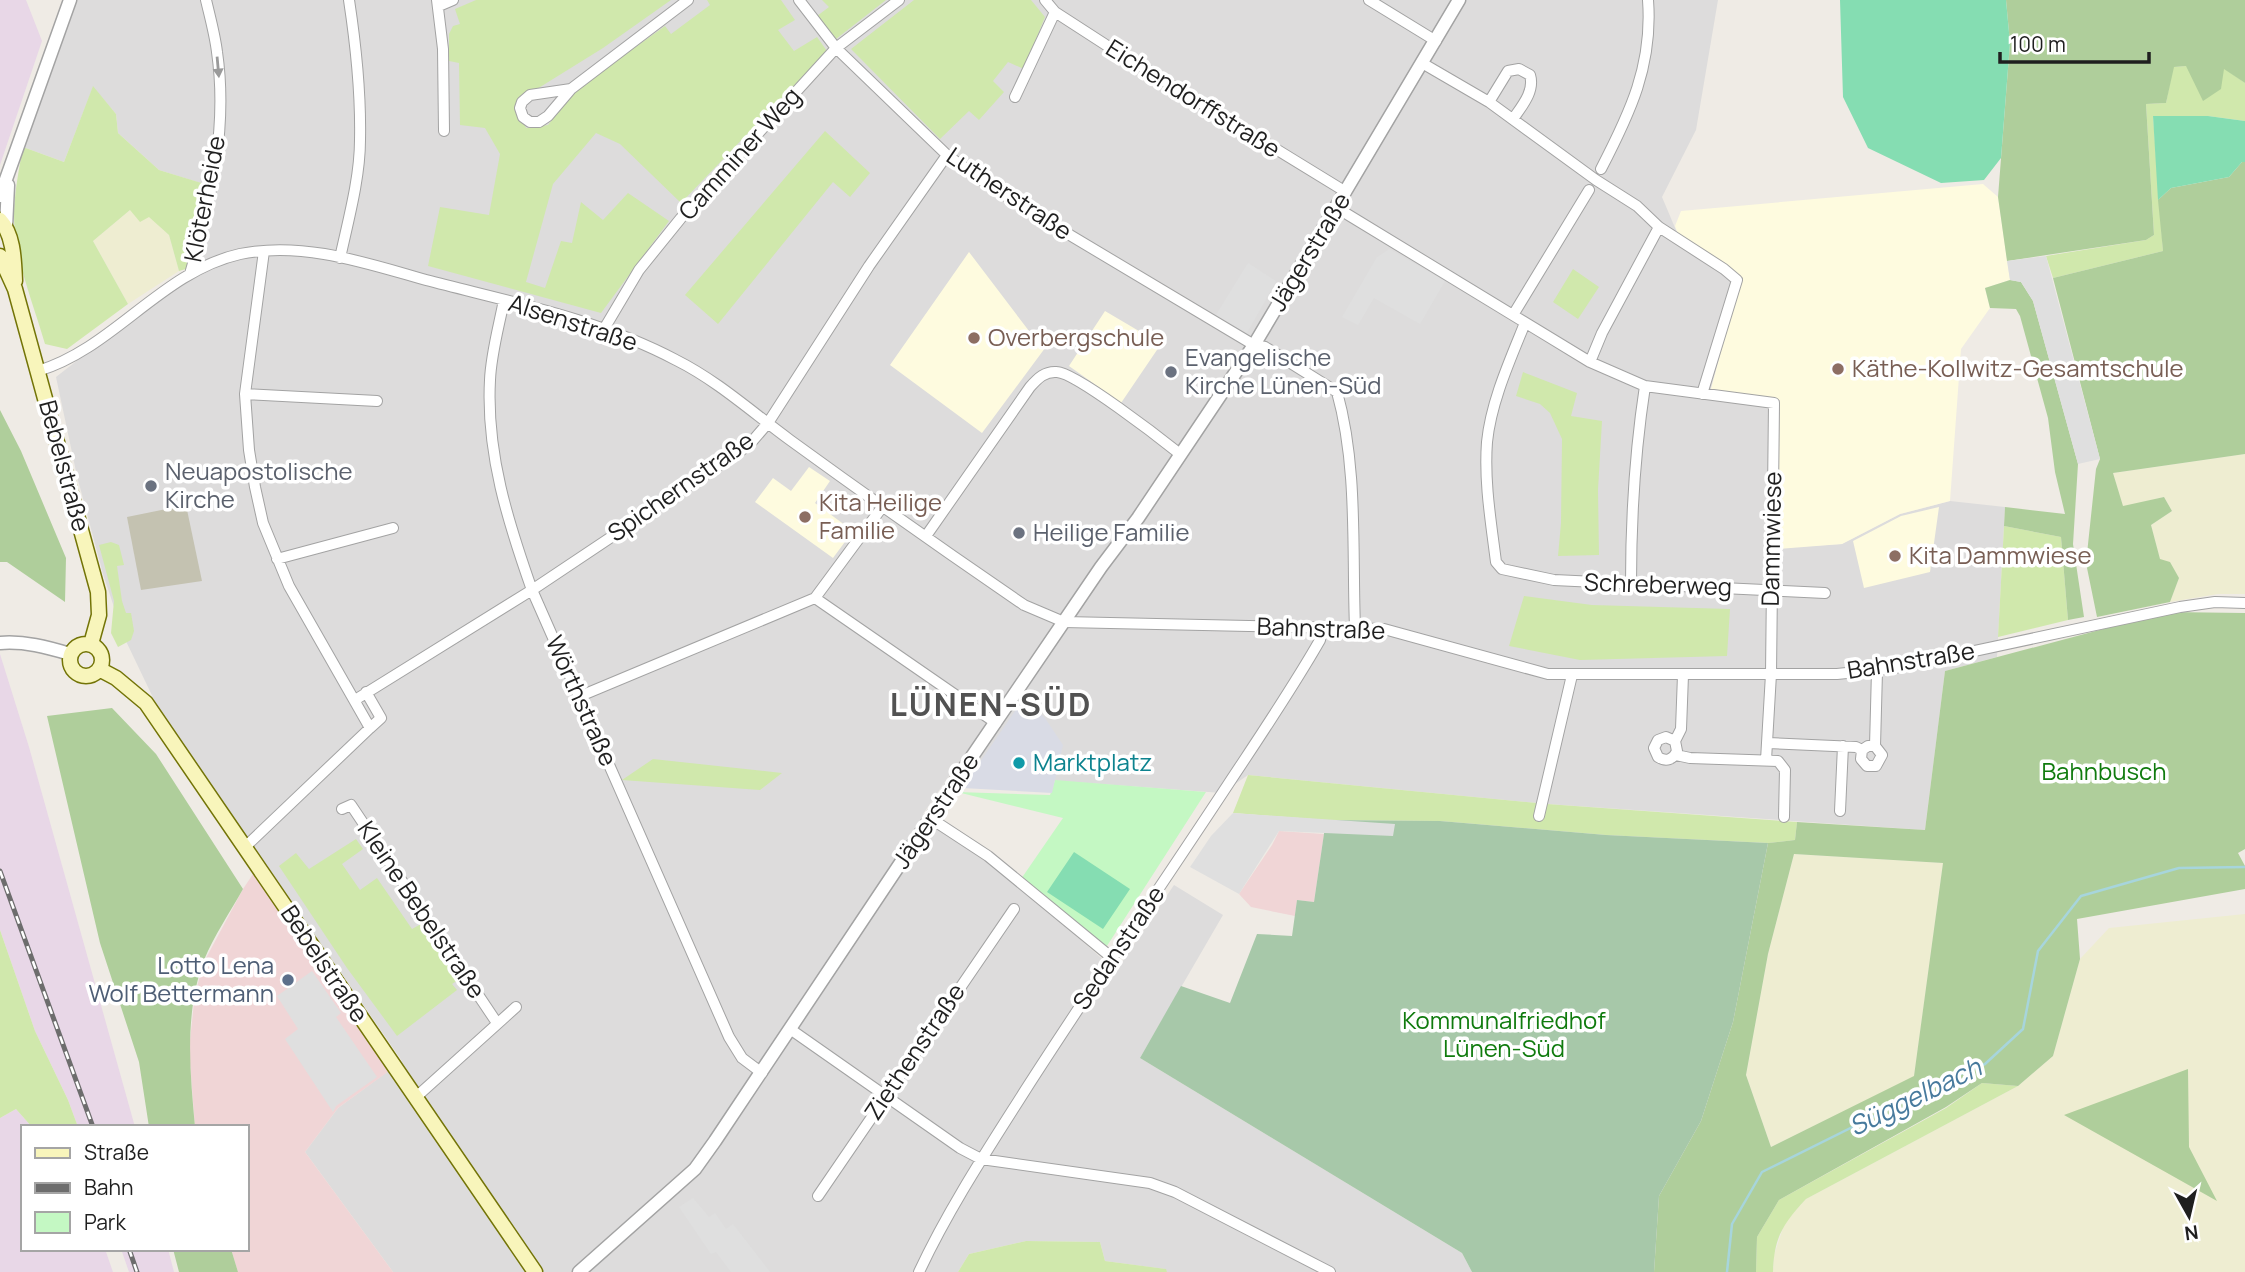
<svg xmlns="http://www.w3.org/2000/svg" width="2245" height="1272" font-family="Manrope,sans-serif">
<style>
.residential{fill:#dddcdc}
.commercial{fill:#f0d5d6}
.industrial{fill:#e8d7e7}
.education{fill:#fefbdf}
.construction{fill:#c4c2b1}
.farmland{fill:#eeedd1}
.grass{fill:#d0e8ac}
.forest{fill:#afce9b;fill-rule:evenodd}
.cemetery{fill:#a7c8a9}
.park{fill:#c4f8c3}
.pitch{fill:#85ddb2}
.parking{fill:#dfdfdf}
.plaza{fill:#d9dbe5}
.lines{fill:none;stroke-linecap:round;stroke-linejoin:round}
.stream{stroke:#a7d5dc;stroke-width:2.5}
.minor-casing{stroke:#a3a3a3;stroke-width:12}
.tertiary-casing{stroke:#a3a3a3;stroke-width:15}
.secondary-casing{stroke:#737407;stroke-width:17}
.minor{stroke:#fff;stroke-width:10}
.tertiary{stroke:#fff;stroke-width:12}
.secondary{stroke:#f8f5bb;stroke-width:14}
.rail-casing{stroke:#6d6d6d;stroke-width:5}
.rail{stroke:#fff;stroke-width:2.5;stroke-dasharray:8;stroke-linecap:butt}
.oneway{fill:#9a9a9a}
.education-dot{fill:#8d6e63;stroke:#fff;stroke-width:2.5}
.worship-dot{fill:#6b7280;stroke:#fff;stroke-width:2.5}
.culture-dot{fill:#0f9aa8;stroke:#fff;stroke-width:2.5}
.service-dot{fill:#5c6f8a;stroke:#fff;stroke-width:2.5}
.labels{text-anchor:middle;stroke-width:7;stroke-linejoin:round;paint-order:stroke}
.street-label{font-size:24px;fill:#1f1f1f;stroke:#fff}
.education-label{font-size:24px;fill:#785e54;stroke:#fff;text-anchor:start}
.worship-label{font-size:24px;fill:#5b616d;stroke:#fff;text-anchor:start}
.culture-label{font-size:24px;fill:#0d838f;stroke:#fff;text-anchor:start}
.park-label{font-size:24px;fill:#107b0e;stroke:#fff}
.service-label{font-size:24px;fill:#4e5e75;stroke:#fff;text-anchor:end}
.water-label{font-size:26px;font-style:italic;fill:#477a9d;stroke:#fff}
.district-label{font-size:32px;font-weight:bold;letter-spacing:2px;fill:#525252;stroke:#fff}
</style>
<rect width="100%" height="100%" fill="#efebe5"/>
<path class="residential" d="M77 0H1718L1696 130 1662 197 1681 242 1740 281 1711 388 1780 400 1778 548 1842 544 1900 514 1950 501 2005 507 1997 657 1945 671 1925 830 1547 804 1248 775 1222 793 951 773 923 814 1017 884 1116 971 1174 885 1223 915 1140 1058 1462 1253 1472 1272H1167L1165 1269 1105 1261 1100 1242 1026 1241 969 1254 958 1272H393L305 1152 338 1108 402 1061 158 708 124 637 103 574 77 476 56 377 120 327 185 283 207 185 159 170 118 133 116 114 93 87 64 162 23 147Z"/>
<path class="commercial" d="M1279 831 1324 834 1314 902 1297 900 1295 916 1251 907 1239 894 1272 845Z
M253 874 389 1071 338 1108 305 1152 393 1272H238L231 1249H247V1127H195L189 1050 195 993 205 960 243 889Z"/>
<path class="industrial" d="M0 0H26L42 41 0 165Z
M0 654 29 747 135 1127H78L68 1100 35 1031 0 930Z
M16 1109 32 1127H23V1249H105L113 1272H0V1118Z
M121 1249H168L174 1272H129Z"/>
<path class="education" d="M1983 184 1998 197 2010 280 1985 288 1990 308 1961 349 1950 501 1900 514 1842 544 1778 549 1780 400 1711 389 1740 281 1681 242 1675 226 1681 211Z
M969 252 1029 331 1048 344 982 433 890 365Z
M1105 311 1161 344 1121 403 1069 366Z
M809 467 830 481 815 503 853 531 833 558 755 502 773 478 791 491Z
M1939 507 1930 572 1864 588 1853 541 1901 516Z"/>
<path class="construction" d="M186 505 202 581 141 590 127 517Z"/>
<path class="farmland" d="M130 210 149 216 169 235 179 271 128 304 93 241Z
M2245 454V594H2218L2170 602 2179 578 2160 560 2151 525 2172 511 2164 497 2123 507 2113 473Z
M1794 854 1943 863 1914 1077 1771 1147 1746 1075 1768 954Z
M2245 914V1272H1773L1774 1255 1785 1222 1806 1199 2018 1086 2053 1056 2080 959 2109 928Z"/>
<path class="grass" d="M476 0H671L603 48 516 102 526 128 548 125 574 91 665 26 671 34 710 5 707 0H781L795 20 778 30 794 51 817 37 827 51 681 203 620 144 596 133 553 184 526 282 545 288 561 241 572 243 581 202 603 220 628 193 669 221 601 313 428 266 440 207 489 215 500 154 485 128 460 125 459 63 449 61V34L453 26 460 24 455 9Z
M822 0H886L836 39 817 16 829 7Z
M914 0H1031L1045 17 1024 69 1008 62 993 81 1004 92 979 120 969 111 940 139 851 49Z
M2186 66 2224 68 2245 83V121L2208 116H2153L2163 251 2053 278 2046 256 2146 240 2154 235 2146 104 2166 103 2173 67Z
M93 86 116 114 118 133 159 170 208 185 189 268 179 271 169 235 149 217 140 222 130 210 93 241 128 304 67 349 45 344C33 302 13 256 14 212 15 190 19 168 23 147L64 162Z
M825 131 870 173 850 197 833 182 718 324 685 295Z
M1573 269 1599 287 1578 319 1553 302Z
M1523 372 1577 393 1571 416 1602 421 1598 490 1599 555 1558 556 1561 523 1562 439 1550 413 1540 404 1516 396Z
M2004 526 2061 537 2068 620 1998 637Z
M111 542 119 545 124 565 117 566 122 601 126 613H131L134 631 131 640 118 647 111 633 114 601 99 545Z
M1524 596 1592 605 1730 609 1727 656 1580 660 1509 646Z
M653 759 782 773 760 790 622 780Z
M1248 775 1547 804 1797 822 1795 840 1768 843 1606 835 1440 821 1326 820 1233 813Z
M356 839 363 849 342 864 360 890 377 878 412 929 421 924 461 978 452 984 457 990 397 1036 347 968 279 866 296 853 309 869Z
M0 930 35 1031 68 1100 78 1127H32L16 1109 0 1118Z
M1982 1083 2018 1086 1806 1199C1783 1224 1774 1237 1773 1272H1756L1757 1237 1779 1200 1946 1108Z
M1026 1241 1100 1242 1105 1261 1166 1269 1167 1272H958L969 1254Z"/>
<path class="forest" d="M2006 0H2245V83L2224 69 2221 89 2203 101 2186 66 2174 67 2166 103 2146 104 2154 235 2146 240 2007 261 1998 197 2010 43Z
M2242 162H2245V454L2113 473 2123 506 2164 497 2172 511 2151 525 2160 559 2170 562 2179 578 2170 602 2097 617 2086 563 2096 469 2100 459 2053 278 2163 251 2158 200 2171 188 2229 177Z
M2010 280 2021 282 2033 301 2078 464 2073 544 2084 617 2068 620 2061 537 2004 526 2005 507 2065 514 2055 472 2048 418 2020 316 2016 309 1990 308 1985 288Z
M0 410 21 451 66 558 65 602 7 562H0Z
M2167 612 2245 613V849L2238 853 2245 866V889L2077 919 2080 959 2053 1056 2018 1086 1982 1083 1946 1107 1779 1200 1757 1237 1756 1272H1654L1659 1196 1701 1121 1733 1022 1768 843 1795 840 1797 822 1925 830 1945 671ZM1794 854 1943 863 1914 1076 1771 1147 1746 1075 1768 954Z
M112 708 156 754 243 889C230 912 214 936 204 960 184 1014 190 1071 195 1127H149L139 1062 100 943 47 716Z
M2188 1069 2189 1147 2217 1201 2064 1115Z
M173 1249H231L238 1272H179Z"/>
<path class="cemetery" d="M1326 820 1440 821 1606 835 1768 843 1733 1022 1701 1121 1659 1196 1654 1272H1472L1462 1253 1140 1058 1181 986 1230 1003 1257 934 1292 936 1297 900 1314 902Z"/>
<path class="park" d="M1055 780 1206 792 1105 949 1021 879 1063 818 957 792 1050 795Z"/>
<path class="pitch" d="M1840 0H2006L2010 43 2001 158 1984 180 1941 183 1868 148 1843 97Z
M2153 116H2208L2245 121V162H2242L2229 177 2171 188 2158 200Z
M1074 852 1130 889 1103 929 1047 892Z"/>
<path class="parking" d="M1389 249 1445 281 1420 324 1374 298 1358 325 1342 317 1377 257Z
M2046 256 2100 459 2078 464 2033 301 2021 282 2010 280 2007 261Z
M1248 263 1276 281 1247 333 1216 315Z
M1233 813 1395 824 1393 836 1279 831 1239 894 1190 867 1211 836Z
M312 971 341 1013 336 1017 377 1077 336 1106 333 1112 285 1039 298 1029 277 996Z
M693 1198 709 1217 715 1213 726 1229 733 1224 770 1272H731L716 1252 711 1254 679 1207Z"/>
<path class="plaza" d="M1024 698 1045 718 1063 745 1052 793 962 788Z"/>
<g class="lines">
<path class="stream" d="M1727 1272 1732 1224 1762 1172 1953 1077 1985 1064 2023 1029 2038 951 2081 896 2179 868 2245 867"/>
<defs>
<path id="minor" d="M437 0 443 49 444 131
M799 0 836 48 947 155 987 184 1028 210 1254 345 1265 347 1337 392C1358 467 1352 550 1355 628
M1045 0 1055 12 1106 45 1346 192
M1369 0 1436 41
M439 6 453 0
M1422 63 1489 102 1596 180 1637 206 1659 227 1724 269 1737 280 1702 394
M571 89 530 95 522 102 520 108 523 117 530 122H539L548 116 571 89 688 0
M1015 97 1055 12
M1489 102 1508 71 1519 69 1530 75C1535 91 1522 106 1513 119
M1601 169C1630 113 1653 65 1648 0
M1337 208 1590 362 1645 386 1774 403 1771 674 1766 760
M264 251 245 394 249 450 255 487 263 523 289 586 370 728 381 718 366 692
M340 258C348 221 360 178 360 140 361 93 356 46 349 0
M190 274C211 201 228 128 217 52 215 35 210 17 206 0
M504 300C499 326 491 354 490 380 486 453 508 522 532 590L729 1037 742 1058 762 1073
M1513 315 1589 190
M1525 323C1510 360 1491 402 1487 442 1484 482 1491 522 1496 562L1502 569 1554 580 1825 593
M604 329 639 270 681 218 836 48 899 0
M1590 362 1602 333 1659 227
M38 371C114 348 161 272 240 254 303 241 366 263 426 280 510 302 599 319 676 360 718 381 753 413 790 440 867 496 945 551 1024 605L1064 622 1384 629 1548 674H1837L1895 668 2180 607 2215 602 2245 603
M245 394 377 401
M926 536 1030 387C1038 378 1045 371 1057 372 1076 373 1160 438 1180 454
M277 559 393 528
M1631 583C1631 517 1635 451 1645 386
M815 598 996 723
M578 697 815 598 883 506
M355 700 532 590 749 445 768 423 869 266 947 155
M1675 741 1666 737 1658 740 1654 748 1658 757C1666 762 1673 760 1677 751L1675 741 1681 729 1683 675
M1768 743 1856 747 1862 750
M1875 746H1868L1862 750 1861 759 1867 766H1876L1882 755 1875 746 1877 671
M1676 755 1690 758 1778 761 1785 770 1784 817
M342 809 351 805 497 1023
M1840 811 1843 746
M1539 816 1572 675
M930 818 988 856 1111 957
M244 848 370 728
M790 1029 960 1148 981 1159 1150 1183 1175 1192 1330 1272
M415 1098 516 1007
M818 1196 1014 909
M919 1272C949 1208 988 1149 1026 1089 1092 986 1162 885 1229 783 1260 736 1292 689 1320 640L1322 628"/>
<path id="tertiary" d="M0 196 70 0
M6 227 8 185
M0 643C24 641 47 647 70 654
M579 1272 695 1169 715 1141 950 789 1101 567 1138 518 1254 345 1459 0"/>
<path id="secondary" d="M0 220C14 235 14 261 15 281
M0 256 15 289 98 592 99 615 91 644
M70 660a16 16 0 1 1 32 0a16 16 0 1 1-32 0Z
M99 669 116 678 146 703 535 1272"/>
</defs>
<use href="#minor" class="minor-casing"/>
<use href="#tertiary" class="tertiary-casing"/>
<use href="#secondary" class="secondary-casing"/>
<use href="#minor" class="minor"/>
<use href="#tertiary" class="tertiary"/>
<use href="#secondary" class="secondary"/>
<defs>
<path id="rail" d="M0 871 93 1127
M129 1249 137 1272"/>
</defs>
<use href="#rail" class="rail-casing"/>
<use href="#rail" class="rail"/>
</g>
<defs><path id="oneway-solid" d="M-6-.8H1V-3.2L6.5 0L1 3.2V.8H-6Z" transform="scale(1.75)"/></defs>
<use class="oneway" href="#oneway-solid" transform="translate(218 67) rotate(85)"/>
<g class="education-dot">
<circle cx="974" cy="338" r="7"/>
<circle cx="1838" cy="369" r="7"/>
<circle cx="805" cy="517" r="7"/>
<circle cx="1895" cy="556" r="7"/>
</g>
<g class="worship-dot">
<circle cx="1171" cy="372" r="7"/>
<circle cx="151" cy="486" r="7"/>
<circle cx="1019" cy="533" r="7"/>
</g>
<circle class="culture-dot" cx="1019" cy="763" r="7"/>
<circle class="service-dot" cx="288" cy="980" r="7"/>
<g class="labels">
<g class="street-label">
<text transform="translate(1193 99) rotate(32)" y="8">Eichendorffstraße</text>
<text transform="translate(740 154) rotate(-48)" y="8">Camminer Weg</text>
<text transform="translate(1009 194) rotate(34)" y="8">Lutherstraße</text>
<text transform="translate(205 199) rotate(-79)" y="8">Klöterheide</text>
<text transform="translate(1310 252) rotate(-59)" y="8">Jägerstraße</text>
<text transform="translate(573 323) rotate(18)" y="8">Alsenstraße</text>
<text transform="translate(64 466) rotate(75)" y="8">Bebelstraße</text>
<text transform="translate(681 487) rotate(-35)" y="8">Spichernstraße</text>
<text transform="translate(1772 539) rotate(-89)" y="8">Dammwiese</text>
<text transform="translate(1658 585) rotate(2)" y="8">Schreberweg</text>
<text transform="translate(1321 629) rotate(2)" y="8">Bahnstraße</text>
<text transform="translate(1911 661) rotate(-9)" y="8">Bahnstraße</text>
<text transform="translate(581 701) rotate(66)" y="8">Wörthstraße</text>
<text transform="translate(936 811) rotate(-56)" y="8">Jägerstraße</text>
<text transform="translate(421 910) rotate(56)" y="8">Kleine Bebelstraße</text>
<text transform="translate(1119 948) rotate(-56)" y="8">Sedanstraße</text>
<text transform="translate(324 964) rotate(56)" y="8">Bebelstraße</text>
<text transform="translate(915 1052) rotate(-56)" y="8">Ziethenstraße</text>
</g>
<g class="education-label">
<text x="988" y="346">Overbergschule</text>
<text x="1852" y="377">Käthe-Kollwitz-Gesamtschule</text>
<text x="819" y="511">Kita Heilige<tspan x="819" dy="28">Familie</tspan></text>
<text x="1909" y="564">Kita Dammwiese</text>
</g>
<g class="worship-label">
<text x="1185" y="366">Evangelische<tspan x="1185" dy="28">Kirche Lünen-Süd</tspan></text>
<text x="165" y="480">Neuapostolische<tspan x="165" dy="28">Kirche</tspan></text>
<text x="1033" y="541">Heilige Familie</text>
</g>
<g class="culture-label">
<text x="1033" y="771">Marktplatz</text>
</g>
<g class="park-label">
<text x="2104" y="780">Bahnbusch</text>
<text x="1504" y="1029">Kommunalfriedhof<tspan x="1504" dy="28">Lünen-Süd</tspan></text>
</g>
<g class="service-label">
<text x="274" y="974">Lotto Lena<tspan x="274" dy="28">Wolf Bettermann</tspan></text>
</g>
<g class="water-label">
<text transform="translate(1915 1097) rotate(-26)" y="9">Süggelbach</text>
</g>
<g class="district-label">
<text x="991" y="716">LÜNEN-SÜD</text>
</g>
</g>
<rect x="21" y="1125" width="228" height="126" fill="#ffffff" stroke="#a5a5a5" stroke-width="2"/>
<rect x="35" y="1148" width="35" height="10" fill="#f8f5bb" stroke="#a5a5a5" stroke-width="2"/>
<text x="84" y="1160" font-size="21" fill="#1f1f1f">Straße</text>
<rect x="35" y="1183" width="35" height="10" fill="#6d6d6d" stroke="#a5a5a5" stroke-width="2"/>
<text x="84" y="1195" font-size="21" fill="#1f1f1f">Bahn</text>
<rect x="35" y="1212" width="35" height="21" fill="#c4f8c3" stroke="#a5a5a5" stroke-width="2"/>
<text x="84" y="1230" font-size="21" fill="#1f1f1f">Park</text>
<g transform="translate(2189 1216) rotate(172)" stroke="#ffffff" stroke-width="5" paint-order="stroke">
<path d="M0-5L12 26L0 18L-12 26Z" fill="#1f1f1f"/>
<text y="-10" font-size="19" font-weight="bold" text-anchor="middle" fill="#1f1f1f">N</text>
</g>
<path d="M2000 52v10h149v-10" fill="none" stroke="#1f1f1f" stroke-width="3.5"/>
<text x="2010" y="52" font-size="21" fill="#1f1f1f" stroke="#ffffff" stroke-width="5" paint-order="stroke">100 m</text>
</svg>
